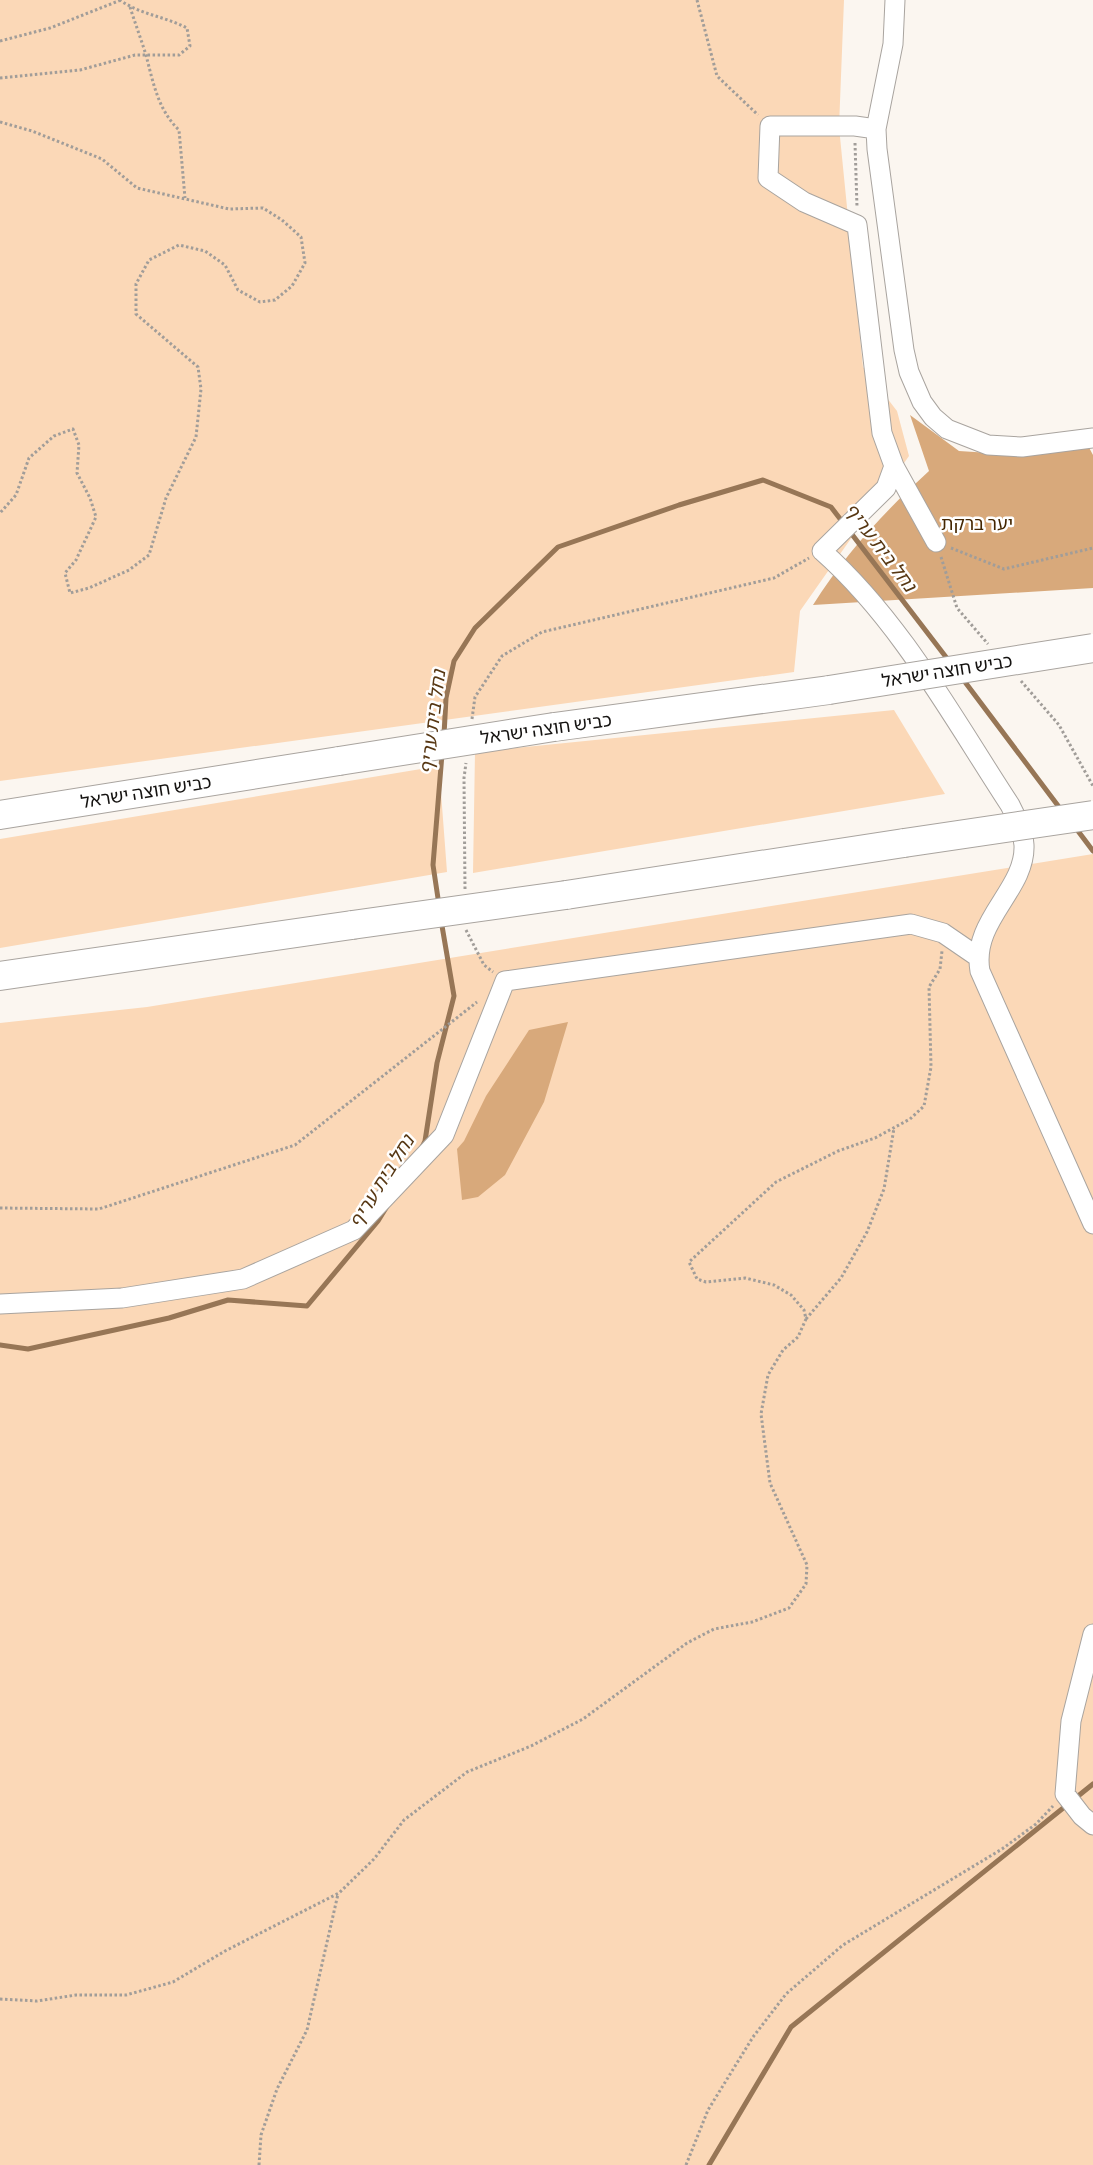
<svg xmlns="http://www.w3.org/2000/svg" width="1093" height="2165" font-family="Barlow,'Noto Sans Hebrew',sans-serif">
<style>
.green{fill:#fbd8b7}
.forest{fill:#d8a97b}
.lines{fill:none;stroke-linecap:round;stroke-linejoin:round}
.stream{stroke:#977656;stroke-width:5}
.minor-casing{stroke:#a9a49f;stroke-width:21}
.highway-casing{stroke:#a9a49f;stroke-width:30}
.path{stroke:#a19d99;stroke-width:3;stroke-dasharray:2.5 2.5;stroke-linecap:butt}
.minor{stroke:#fff;stroke-width:19}
.highway{stroke:#fff;stroke-width:28}
.highway-bridge-casing{stroke:#a9a49f;stroke-width:30;stroke-linecap:butt}
.highway-bridge{stroke:#fff;stroke-width:28}
.labels{text-anchor:middle;stroke-width:5;stroke-linejoin:round;paint-order:stroke}
.park-label{font-size:18px;fill:#442600;stroke:#fff}
.street-label{font-size:18px;fill:#151311;stroke:#fff}
.water-label{font-size:19px;font-style:italic;fill:#573713;stroke:#fff}
</style>
<rect width="100%" height="100%" fill="#fbf6f0"/>
<path class="green" d="M0 0H844L839 127 863 367 897 411 909 456 800 611 794 672 0 781Z
M894 710 945 794 473 873 475 752Z
M439 766 447 872 0 948V839Z
M1093 854V2165H0V1023L147 1007Z"/>
<path class="forest" d="M910 415 959 451 1005 454 1086 442 1093 455V588L813 605C845 554 884 512 929 471Z
M568 1022 544 1102 505 1175 478 1197 462 1200 457 1149 464 1141 486 1096 529 1030Z"/>
<g class="lines">
<path class="stream" d="M962 678 1062 811
M444 735 446 698 454 661 475 628 558 547 679 505 763 480 831 507 949 661
M1075 827 1093 851
M439 905 433 865 442 754
M422 1147 425 1141 437 1063 454 996 441 920
M0 1345 28 1349 169 1318 228 1300 307 1306 378 1221 386 1208
M709 2165 791 2027 1093 1784"/>
<defs>
<path id="minor" d="M895 0 893 44 876 129 877 149 904 350 909 372 922 402 933 417 947 429 988 445 1022 447 1093 438
M876 129 855 126H770L768 178 804 202 857 225 882 433 894 466 936 542
M894 466 886 488 822 551C900 620 953 718 1010 805 1016 817 1023 830 1024 845 1026 890 971 920 980 971L1093 1224
M0 1304 122 1298 243 1279 354 1230 444 1135 505 981 911 924 943 933 978 957
M1093 1634 1071 1721 1065 1794 1082 1816 1093 1825"/>
<path id="highway" d="M554 727 829 690
M0 815 339 761
M566 895 904 843
M0 976 352 925"/>
</defs>
<use href="#minor" class="minor-casing"/>
<use href="#highway" class="highway-casing"/>
<path class="path" d="M697 0 717 76 758 115
M130 7C135 23 141 39 146 55 153 82 158 110 179 130L185 198
M0 41 50 28 121 0
M0 78 80 70 135 55H179L190 46 187 28C164 16 141 15 120 0
M0 122 32 131 102 159 137 188 229 209 263 208 282 220 301 237 305 263 292 286 275 300 260 302 238 290 225 265 205 251 179 245 149 260 136 284V314L198 367 201 389 196 437 166 498 149 555 129 570 89 588 70 593 65 573 76 560 96 517 90 498 77 473 79 445 73 429 54 436 29 458 16 495 0 513
M855 143 857 207
M951 548 1004 569 1093 548
M941 557 957 608 988 644
M1021 681 1059 725 1093 786
M472 719 475 697 502 656 542 632 774 578 809 558
M465 889 464 778 466 763
M466 930 484 965 493 972
M0 1208 99 1209 295 1145 477 1002
M806 1319 841 1278 867 1232 884 1189 894 1128
M0 1999 37 2001 76 1995H126L173 1982 225 1951 339 1893 374 1859 404 1820 467 1772 531 1746 583 1719 687 1643 714 1629 752 1622 789 1608 806 1584 807 1565 770 1483 761 1414 768 1375 783 1350 798 1337 806 1319 804 1310 791 1295 774 1285 745 1278 706 1282 697 1279 689 1262 776 1182 838 1151 875 1138 910 1119 924 1106 931 1067 929 987 940 969 942 951
M259 2165 261 2135 277 2089 307 2030 338 1894
M686 2165 708 2110 753 2037 786 1994 843 1945 1002 1849 1036 1824 1053 1806"/>
<use href="#minor" class="minor"/>
<use href="#highway" class="highway"/>
<defs>
<path id="highway-bridge" d="M829 690 1093 648
M339 761 554 727
M904 843 1093 815
M352 925 566 895"/>
</defs>
<use href="#highway-bridge" class="highway-bridge-casing"/>
<use href="#highway-bridge" class="highway-bridge"/>
</g>
<g class="labels">
<g class="park-label">
<text x="977" y="530">יער ברקת</text>
</g>
<g class="street-label">
<text transform="translate(947 671) rotate(-9)" y="6">כביש חוצה ישראל</text>
<text transform="translate(546 729) rotate(-8)" y="6">כביש חוצה ישראל</text>
<text transform="translate(146 792) rotate(-9)" y="6">כביש חוצה ישראל</text>
</g>
<g class="water-label">
<text transform="translate(881 547) rotate(53)" y="7">נחל בית עריף</text>
<text transform="translate(432 722) rotate(-83)" y="7">נחל בית עריף</text>
<text transform="translate(381 1181) rotate(-58)" y="7">נחל בית עריף</text>
</g>
</g>
</svg>
